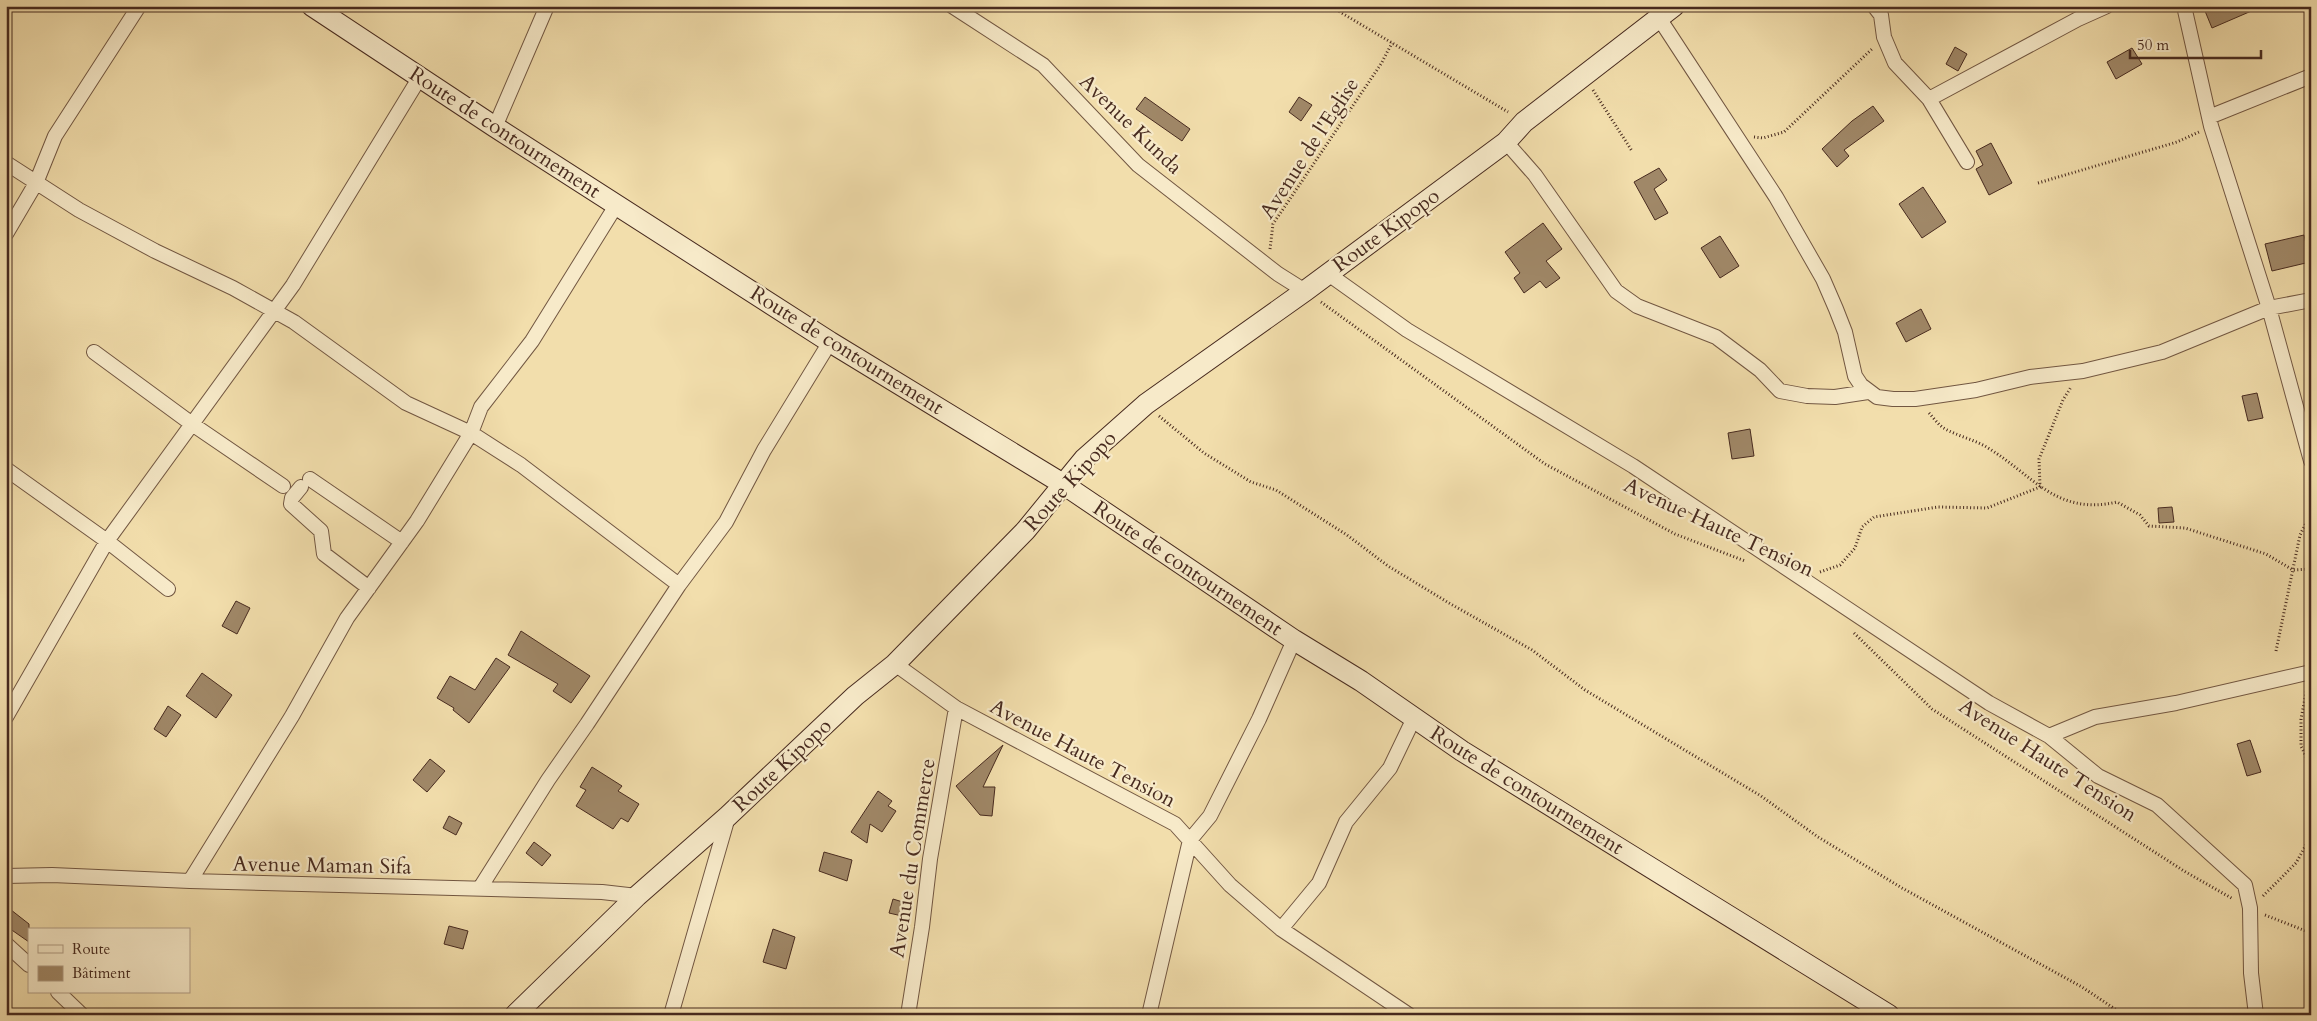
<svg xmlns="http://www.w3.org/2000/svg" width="2317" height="1021" font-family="Cardo,serif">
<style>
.building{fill:#a08868;stroke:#472a1f}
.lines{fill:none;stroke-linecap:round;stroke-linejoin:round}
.street-casing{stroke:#725742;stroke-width:16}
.secondary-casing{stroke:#472a1f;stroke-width:22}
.path{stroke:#472a1f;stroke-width:3;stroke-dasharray:1 2.5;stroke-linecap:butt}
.street{stroke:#f7eac9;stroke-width:14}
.secondary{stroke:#f7eac9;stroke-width:20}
.labels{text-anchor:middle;stroke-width:4.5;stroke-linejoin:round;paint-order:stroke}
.street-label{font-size:21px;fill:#472a1f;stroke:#f7eac9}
</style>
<rect width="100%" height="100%" fill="#f2deac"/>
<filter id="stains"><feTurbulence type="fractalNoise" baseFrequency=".004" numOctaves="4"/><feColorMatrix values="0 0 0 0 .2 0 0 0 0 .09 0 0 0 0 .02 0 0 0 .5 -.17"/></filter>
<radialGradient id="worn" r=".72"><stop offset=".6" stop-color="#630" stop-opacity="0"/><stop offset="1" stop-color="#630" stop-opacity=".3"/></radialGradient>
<path class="building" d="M2218 6H2263L2212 28 2205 11Z
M1955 47 1967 54 1958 71 1946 64Z
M2132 48 2142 64 2116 79 2107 62Z
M1145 97 1190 129 1182 141 1136 109Z
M1299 97 1312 105 1301 121 1289 112Z
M1873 106 1884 121 1844 150 1849 156 1837 167 1822 149 1852 121Z
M1991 143 2012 183 1989 195 1976 169 1983 165 1976 151Z
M1659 168 1667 180 1654 189 1668 213 1655 220 1634 182Z
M1923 187 1946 222 1922 238 1899 204Z
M1543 223 1562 249 1546 261 1560 278 1546 288 1540 281 1524 293 1514 278 1520 273 1505 252Z
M2304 235 2310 262 2272 271 2265 244Z
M1720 236 1739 266 1720 278 1701 248Z
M1921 309 1931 329 1906 342 1896 323Z
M2257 393 2263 418 2248 421 2242 396Z
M1750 429 1754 456 1732 459 1728 433Z
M2172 507 2174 522 2159 523 2158 508Z
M236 601 250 608 237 634 222 626Z
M521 631 590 676 571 703 553 691 558 684 508 655Z
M496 658 510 667 469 723 453 710 454 708 437 698 450 676 475 690Z
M202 673 232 695 216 718 186 696Z
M168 706 181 715 166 737 154 729Z
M2250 740 2261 772 2247 776 2237 744Z
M1003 745 983 787H995L992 816 980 815 956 786Z
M430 759 445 771 427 792 413 780Z
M592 767 622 786 618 791 639 804 628 822 621 818 613 829 576 806 586 790 580 787Z
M878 791 892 801 888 806 896 811 882 832 870 824 867 843 851 832Z
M449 816 462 823 456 835 443 828Z
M534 842 551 855 542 866 526 853Z
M824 852 852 860 847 881 819 871Z
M893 899 906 903 902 916 889 913Z
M6 906 29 924V942L6 926Z
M449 926 468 931 463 949 444 944Z
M773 929 795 937 786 969 763 962Z"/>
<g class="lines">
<defs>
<path id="street" d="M952 6 1043 65 1138 165 1278 274 1305 291
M1874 6 1881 15 1884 37 1895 63 1929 99 1967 162
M2184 6 2211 126 2269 308 2311 461
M1659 18 1776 197 1823 279 1836 309 1845 332 1855 376 1861 385 1877 397 1893 399H1915L1976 390 2030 377 2083 371 2162 352 2269 308 2311 300
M1929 99 2078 19 2107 6
M2209 117 2311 76
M495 127 547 6
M1506 142 1535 175 1616 291 1637 306 1716 337 1760 370 1780 391 1807 396 1835 397 1868 392
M6 163 79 210 155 251 233 288 294 322 406 403 471 433 521 465 679 585
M6 234 36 183 55 136 139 6
M1327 273 1407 330 1633 466 1989 703 2049 736 2098 776 2157 805 2245 885 2250 908 2251 973 2256 1015
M94 352 192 424 283 486
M6 469 107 541 168 589
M310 479 402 542
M301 487 292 498 291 504 321 531 324 554 369 588
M895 664 956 708 1175 824 1230 885 1281 929 1409 1015
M6 717 107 541 293 285 420 77
M2049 736 2095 717 2176 703 2311 672
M6 876 52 875 190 881 602 892 637 896
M190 881 292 716 347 618 417 521 471 433 481 407 532 341 617 204
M480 888 548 780 587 724 679 585 726 522 764 450 830 342
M1281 929 1319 883 1346 822 1390 768 1414 718
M6 944 29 965
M58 992 82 1015
M671 1015 728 817
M908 1015 922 927 930 859 956 708
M1149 1015 1190 840 1210 816 1259 719 1294 640"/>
<path id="secondary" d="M312 6 495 127 830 342 1063 484 1294 640 1361 681 1462 751 1889 1015
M515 1015 637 896 728 816 855 696 895 664 1026 530 1084 459 1146 404 1305 291 1506 142 1524 122 1674 6"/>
</defs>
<use href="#street" class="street-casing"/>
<use href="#secondary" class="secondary-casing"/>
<path class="path" d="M1330 6 1508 112
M1593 90 1632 151
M1754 137 1763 138 1784 132 1873 48
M2038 183 2177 142 2199 132
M1270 249 1273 224 1381 64 1392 43
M1321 302 1545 464 1675 534 1745 561
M1929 413C1933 417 1937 423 1942 427 1956 436 1974 439 1988 448 2033 475 2056 516 2117 502L2140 515 2149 526 2185 528 2266 554 2293 570 2311 569
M1159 416 1204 453 1251 482 1276 490 1347 535 1388 566 1449 603 1532 650 1585 690 1761 796 1818 837 1902 888 2082 987 2124 1015
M1820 572 1840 565 1855 548 1862 527 1874 517 1938 507 1987 508 2040 487 2039 459 2063 400 2071 387
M1854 633 1932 709 2184 871 2233 899
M2276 651 2300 535 2311 513
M2307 688 2301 719V746L2311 767
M2263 896 2296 863 2311 836
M2265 915 2311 933"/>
<use href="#street" class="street"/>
<use href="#secondary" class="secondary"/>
</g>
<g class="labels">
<g class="street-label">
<text transform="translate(1131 124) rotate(44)" y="7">Avenue Kunda</text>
<text transform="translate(505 132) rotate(33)" y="7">Route de contournement</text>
<text transform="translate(1309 148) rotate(-57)" y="7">Avenue de l'Eglise</text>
<text transform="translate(1386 230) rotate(-36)" y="7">Route Kipopo</text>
<text transform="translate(847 350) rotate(32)" y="7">Route de contournement</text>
<text transform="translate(1070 481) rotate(-48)" y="7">Route Kipopo</text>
<text transform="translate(1719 527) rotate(25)" y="7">Avenue Haute Tension</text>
<text transform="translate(1188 568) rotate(34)" y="7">Route de contournement</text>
<text transform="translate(1083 753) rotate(28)" y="7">Avenue Haute Tension</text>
<text transform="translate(2048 760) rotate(33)" y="7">Avenue Haute Tension</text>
<text transform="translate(782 765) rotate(-43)" y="7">Route Kipopo</text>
<text transform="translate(1527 790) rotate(32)" y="7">Route de contournement</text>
<text transform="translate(912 858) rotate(-81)" y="7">Avenue du Commerce</text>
<text transform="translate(322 865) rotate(1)" y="7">Avenue Maman Sifa</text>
</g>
</g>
<rect width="2317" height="1021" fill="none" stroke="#f2deac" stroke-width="25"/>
<rect x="8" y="8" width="2302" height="1006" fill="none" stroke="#472a1f" stroke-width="2.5"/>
<rect x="12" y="12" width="2292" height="996" fill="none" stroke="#472a1f"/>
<rect x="28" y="928" width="162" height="65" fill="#f7eac9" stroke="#b19d85"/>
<rect x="38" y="945" width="25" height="8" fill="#f7eac9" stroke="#b19d85"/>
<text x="72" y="954" font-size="15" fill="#472a1f">Route</text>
<rect x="38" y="966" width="25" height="15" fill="#a08868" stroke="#b19d85"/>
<text x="72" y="978" font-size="15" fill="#472a1f">Bâtiment</text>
<path d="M2130 50v8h131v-8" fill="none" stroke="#472a1f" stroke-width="2.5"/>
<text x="2137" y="50" font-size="15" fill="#472a1f" stroke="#f7eac9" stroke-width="4" paint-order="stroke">50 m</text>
<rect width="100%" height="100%" filter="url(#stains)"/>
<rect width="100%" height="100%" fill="url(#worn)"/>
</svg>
